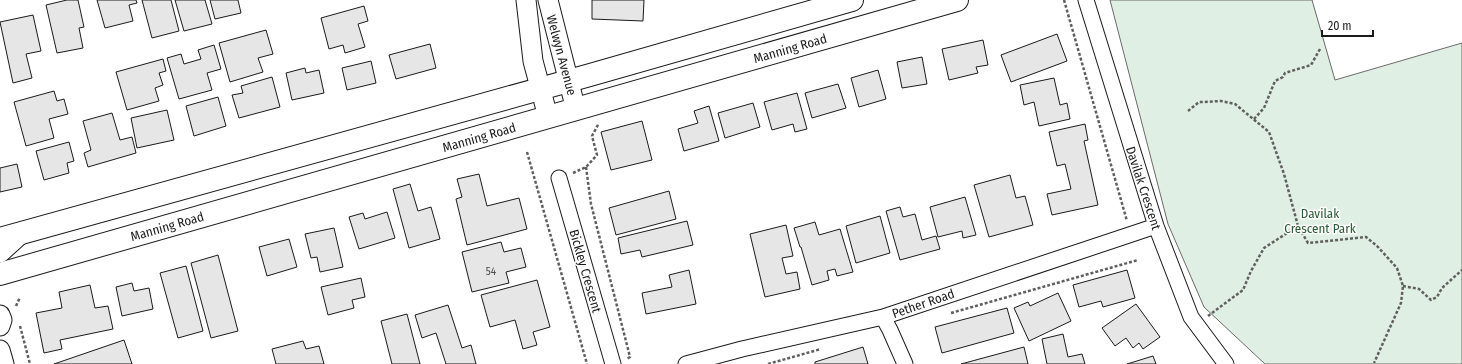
<svg xmlns="http://www.w3.org/2000/svg" width="1462" height="364" font-family="'Fira Sans Condensed',sans-serif">
<style>
.green{fill:#e0efe3;stroke:#6a6a6a}
.building{fill:#e6e6e6;stroke:#1a1a1a}
.lines{fill:none;stroke-linecap:round;stroke-linejoin:round}
.minor-casing{stroke:#1a1a1a;stroke-width:17}
.tertiary-casing{stroke:#1a1a1a;stroke-width:21}
.primary-casing{stroke:#1a1a1a;stroke-width:24}
.path{stroke:#5f5f5f;stroke-width:2.5;stroke-dasharray:3 2;stroke-linecap:butt}
.minor{stroke:#fff;stroke-width:15}
.tertiary{stroke:#fff;stroke-width:19}
.primary{stroke:#fff;stroke-width:22}
.labels{text-anchor:middle;stroke-width:3;stroke-linejoin:round;paint-order:stroke}
.number-label{font-size:11px;fill:#4d4d4d}
.street-label{font-size:13px;fill:#1a1a1a;stroke:#fff}
.park-label{font-size:13px;fill:#2b5a34;stroke:#fff}
</style>
<rect width="100%" height="100%" fill="#fff"/>
<path class="green" d="M1110 0H1312L1335 80 1462 43V364H1265L1204 307 1168 224Z"/>
<path class="building" d="M67 0H78L84 27 79 28 83 48 57 53 46 5Z
M97 0H136L137 3 129 5 133 21 105 28Z
M142 0H171L179 31 152 38Z
M175 0H205L212 24 184 31Z
M210 0H238L241 13 215 19Z
M592 0H644L643 21 592 19Z
M364 6 368 21 358 24 365 47 345 53 343 45 329 49 321 18Z
M33 15 41 51 26 54 32 78 13 83 0 22Z
M266 30 273 54 258 58 263 72 230 82 219 43Z
M1057 34 1067 61 1011 82 1001 55Z
M983 40 988 65 976 67 978 73 949 80 942 49Z
M430 44 436 68 396 79 389 55Z
M214 45 221 69 207 73 212 90 179 99 167 58 181 54 184 64 201 59 198 50Z
M922 57 927 84 902 88 897 62Z
M163 59 166 71 159 73 163 85 155 88 159 101 127 110 116 72Z
M371 61 376 83 347 90 342 68Z
M305 68 306 73 319 70 324 93 292 100 286 73Z
M878 70 886 99 859 107 851 78Z
M272 77 280 107 239 118 232 95 243 93 241 86Z
M1054 78 1060 105 1067 103 1070 119 1039 126 1034 102 1024 105 1020 85Z
M838 84 846 108 812 118 805 93Z
M54 91 57 101 64 99 68 114 49 119 54 138 26 146 14 102Z
M797 93 807 129 795 132 793 124 772 130 764 102Z
M218 97 226 126 194 136 186 106Z
M753 103 760 127 725 138 718 113Z
M709 106 719 141 684 151 678 129 698 123 694 111Z
M167 110 174 140 137 148 131 118Z
M112 113 120 140 132 137 136 153 88 167 84 153 91 150 83 121Z
M642 121 652 160 611 170 601 132Z
M1085 124 1088 140 1084 141 1098 205 1052 215 1047 194 1071 189 1065 164 1057 166 1049 132Z
M69 142 74 161 67 163 69 173 44 180 36 151Z
M17 164 22 187 0 192V168Z
M479 174 487 206 519 198 527 229 467 245 456 199 462 197 457 179Z
M1010 175 1016 198 1025 196 1033 225 989 237 974 185Z
M410 184 418 211 431 207 440 239 409 248 393 189Z
M669 191 676 219 616 235 609 208Z
M965 197 976 235 963 238 962 231 938 237 930 207Z
M900 207 903 217 915 214 922 240 936 236 940 249 900 260 886 211Z
M387 212 395 238 359 249 349 217 363 213 365 219Z
M880 216 890 253 856 263 846 226Z
M687 221 693 245 642 257 640 250 621 254 618 238Z
M815 222 819 235 840 229 853 272 837 276 835 269 827 271 829 280 812 285 801 247H800L794 228Z
M786 225 793 256 782 258 786 274 797 272 800 289 765 297 750 234Z
M334 228 343 267 320 272 317 257 311 258 305 234Z
M289 239 297 267 267 276 259 247Z
M501 242 504 252 521 248 526 267 506 272 509 283 472 292 462 252Z
M218 255 238 331 211 338 191 263Z
M186 266 203 331 178 338 160 273Z
M689 270 696 304 646 314 642 293 672 287 669 275Z
M1127 270 1135 298 1103 307 1101 301 1079 307 1073 285Z
M361 278 365 297 352 300 354 308 328 315 321 287Z
M537 280 550 327 533 332 537 345 523 349 515 320 490 327 481 295Z
M132 283 134 291 149 288 153 309 122 316 116 287Z
M90 285 95 308 108 306 113 329 60 340 62 349 44 353 36 313 62 308 59 292Z
M1058 293 1071 321 1029 341 1014 308 1028 302 1030 306Z
M1136 304 1160 337 1143 349 1139 343 1133 348 1126 338 1115 346 1102 328Z
M448 305 462 348 471 345 476 364H446L436 333 422 338 415 315Z
M1007 308 1014 333 942 353 935 327Z
M407 314 420 364H392L381 321Z
M1063 334 1068 357 1082 354 1085 364H1047L1042 339Z
M124 340 132 364H54Z
M303 341 306 349 319 346 324 364H276L272 349Z
M863 347 868 364H815V362Z
M1024 347 1028 364H961Z
M1153 356 1156 364H1127Z"/>
<g class="lines">
<defs>
<path id="minor" d="M1086 0 1156 226 1191 317 1226 364
M559 178 613 364
M883 317 890 330 905 364
M686 364 742 349 883 317 1156 226"/>
<path id="tertiary" d="M526 0 533 61 548 117
M548 0 576 110
M0 253 22 233
M0 315 2 320 0 326
M0 350 4 364"/>
<path id="primary" d="M0 239 590 75 852 0
M0 274 957 0"/>
</defs>
<use href="#minor" class="minor-casing"/>
<use href="#tertiary" class="tertiary-casing"/>
<use href="#primary" class="primary-casing"/>
<path class="path" d="M1064 0 1127 221
M1188 111 1199 102H1204L1221 101 1235 104 1269 132 1284 174 1298 226 1308 243 1366 237 1377 246 1397 268 1403 286 1401 303 1374 363
M1254 119 1264 108 1275 81 1283 77 1285 73 1311 65 1320 49
M527 152 587 364
M586 167 591 204 630 357 627 359
M573 173 586 167 597 155 592 136 599 123
M1403 286 1419 289 1431 300 1437 297 1442 288 1462 270
M16 306 20 297
M951 313 1138 260
M1208 316 1243 290 1251 271 1264 248 1298 226
M20 326 30 364
M768 364 821 349"/>
<use href="#minor" class="minor"/>
<use href="#tertiary" class="tertiary"/>
<use href="#primary" class="primary"/>
</g>
<g class="labels">
<g class="number-label">
<text x="491" y="275">54</text>
</g>
<g class="street-label">
<text transform="translate(790 48) rotate(-16)" y="5">Manning Road</text>
<text transform="translate(562 55) rotate(75)" y="5">Welwyn Avenue</text>
<text transform="translate(479 137) rotate(-16)" y="5">Manning Road</text>
<text transform="translate(1144 188) rotate(72)" y="5">Davilak Crescent</text>
<text transform="translate(167 226) rotate(-16)" y="5">Manning Road</text>
<text transform="translate(586 271) rotate(74)" y="5">Bickley Crescent</text>
<text transform="translate(923 303) rotate(-19)" y="5">Pether Road</text>
</g>
<g class="park-label">
<text x="1320" y="218">Davilak<tspan x="1320" dy="15">Crescent Park</tspan></text>
</g>
</g>
<path d="M1322 30v6h51v-6" fill="none" stroke="#1a1a1a" stroke-width="2"/>
<text x="1328" y="30" font-size="12" fill="#1a1a1a" stroke="#ffffff" stroke-width="3" paint-order="stroke">20 m</text>
</svg>
